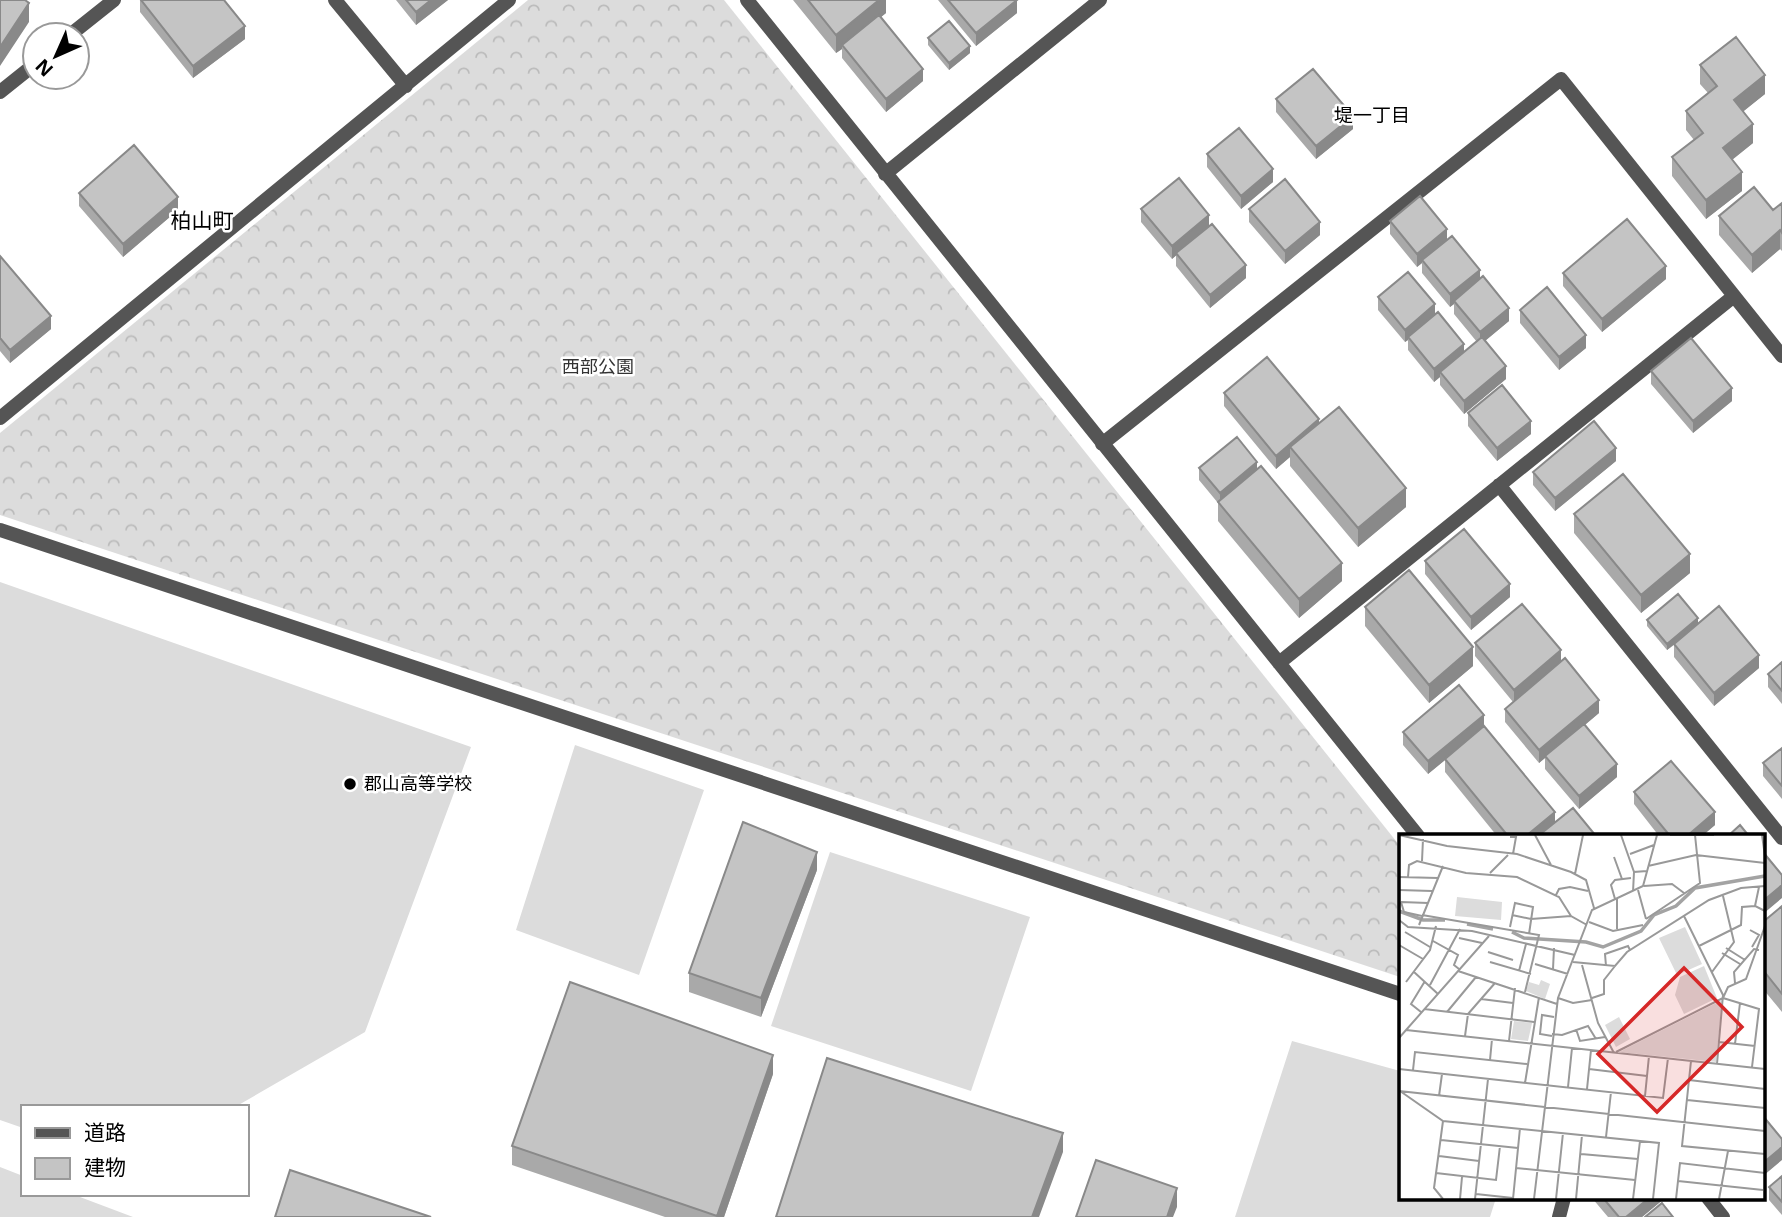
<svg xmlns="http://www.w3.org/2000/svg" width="1782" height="1217" font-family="'Open Sans','Noto Sans JP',sans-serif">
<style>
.grass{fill:#dcdcdc}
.forest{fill:url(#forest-crowns)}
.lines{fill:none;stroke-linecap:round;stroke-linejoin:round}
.street{stroke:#555;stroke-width:14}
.wall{fill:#a9a9a9}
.shaded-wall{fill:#898989}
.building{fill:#c4c4c4;stroke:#898989;stroke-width:2}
.poi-dot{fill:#000;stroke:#fff;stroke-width:2.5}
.labels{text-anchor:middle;stroke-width:5;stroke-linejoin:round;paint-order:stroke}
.park-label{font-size:18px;fill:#333;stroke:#fff}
.poi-label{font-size:18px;fill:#000;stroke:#fff;text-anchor:start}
.neighbourhood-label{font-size:19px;fill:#000;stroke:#fff}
.quarter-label{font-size:21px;fill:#000;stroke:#fff}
.inset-river{fill:none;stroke:#a3a3a3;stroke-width:3.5}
.inset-road{fill:none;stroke:#999;stroke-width:2}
.view{fill:#d62828;fill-opacity:0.15;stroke:#d62828;stroke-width:3.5}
.inset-edge{fill:none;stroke:#000;stroke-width:3.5}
</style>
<defs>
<pattern id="forest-crowns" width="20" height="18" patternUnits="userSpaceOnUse" patternTransform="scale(1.75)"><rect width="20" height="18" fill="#dcdcdc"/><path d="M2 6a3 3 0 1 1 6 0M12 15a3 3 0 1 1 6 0" fill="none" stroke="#bbb"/></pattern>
</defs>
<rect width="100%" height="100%" fill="#fff"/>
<path class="grass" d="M0 582 471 747 365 1032 235 1107H23V1128L0 1120Z
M575 745 704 790 639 975 516 930Z
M830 852 1030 917 971 1091 771 1026Z
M1292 1041 1400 1071V1198H1496L1490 1217H1235Z
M0 1167 23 1176V1194H72L133 1217H0Z"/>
<path class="forest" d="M528 0H724L1400 846V977L0 515V433Z"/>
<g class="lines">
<path class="street" d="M335 0 406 86
M747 0 1418 836
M70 35 114 0
M0 92 35 64
M885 174 1100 0
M0 418 509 0
M1102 444 1561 79 1782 356
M1499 485 1782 838
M0 530 1400 994
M1279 663 1734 296
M1708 1198 1723 1217
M1559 1217 1564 1198"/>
</g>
<path class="wall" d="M140 0H224L245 39 193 78 140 12Z
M396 0H448L416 25Z
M793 0H886V13L881 17 923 81 886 112 842 58V49L836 53Z
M938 0H1016L1017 13 976 46Z
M928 38 970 53 949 70 928 45Z
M1700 65 1765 94 1743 111 1753 143 1732 160 1742 191 1706 219 1672 176V157L1694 140 1686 130V111L1708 93 1700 84Z
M1276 99 1353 129 1316 159 1276 112Z
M1207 154 1273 182 1241 209 1207 167Z
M79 193 178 210 123 257 79 206Z
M1782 203V251L1780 249 1752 273 1719 235V216L1773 210Z
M1141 209 1209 226 1246 278 1210 308 1176 266V255L1172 259 1141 222Z
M1249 209 1320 235 1285 264 1249 222Z
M1390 221 1447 240 1480 279 1509 321 1485 341 1506 379 1464 414 1440 385V377L1434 382 1408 350V340L1405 342 1378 310V297L1435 315 1464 352 1477 342 1454 314V304L1450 307 1422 273V263L1417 267 1390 234Z
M0 256 51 329 10 363 0 351Z
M1563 273 1666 279 1602 332 1563 286Z
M1520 310 1586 348 1559 370 1520 323Z
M1651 371 1732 401 1693 433 1651 384Z
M1224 393 1319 423 1406 507 1358 547 1290 466V457L1276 469 1224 406Z
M1468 413 1531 434 1497 461 1468 426Z
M1616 461 1555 511 1533 485V472Z
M1199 468 1257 469 1342 581 1299 618 1218 521V503L1199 480Z
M1574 514 1690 573 1641 613 1574 533Z
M1425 561 1510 597 1471 630 1425 574Z
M1365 607 1473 666 1429 703 1365 626Z
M1647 620 1698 624 1759 668 1714 706 1674 657V645L1667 650 1647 626Z
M1475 643 1561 662 1599 713 1585 725 1617 777 1579 809 1545 769V758L1539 763 1505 722V709L1513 702 1475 656Z
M1782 662V704L1768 687V674Z
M1484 726 1555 822 1596 836H1497L1445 772V760L1428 774 1403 745V732Z
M1782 748V799L1763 776V763Z
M1634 792 1715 825 1702 836H1659L1634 804Z
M817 870 761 1017 689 992V973Z
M1782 906V1012L1763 989V922Z
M773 1074 724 1217H665L512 1165V1146Z
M1782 1176V1215L1769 1200V1187Z
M1592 1198H1665L1642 1217H1608Z"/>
<path class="shaded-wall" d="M431 0H448L416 25V12Z
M879 0H886V13L844 47 842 45V49L836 53V35Z
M1017 0V13L976 46V33Z
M29 3V22L0 66V47Z
M245 26V39L193 78V66Z
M970 46V53L949 70V63Z
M923 69V81L886 112V99Z
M1765 75V94L1734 119V100Z
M1353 116V129L1316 159V146Z
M1753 124V143L1723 167V148Z
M1273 169V182L1241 209V196Z
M1742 172V191L1706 219V200Z
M178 197V210L123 257V244Z
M1209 215V228L1172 259V246Z
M1320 222V235L1285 264V251Z
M1447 229V242L1422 260V263L1417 267V254Z
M1780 230V249L1752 273V255Z
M1246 265V278L1210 308V295Z
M1666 266V279L1602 332V319Z
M1480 270V283L1454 301V304L1450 307V294Z
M1435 304V317L1408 337V340L1405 342V330Z
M1509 308V321L1480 345V332Z
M51 316V329L10 363V350Z
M1586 335V348L1559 370V357Z
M1464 344V357L1440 372V377L1434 382V369Z
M1506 366V379L1464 414V401Z
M1732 388V401L1693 433V421Z
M1319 419V432L1290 447V457L1276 469V456Z
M1531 421V434L1497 461V448Z
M1616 448V461L1555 511V498Z
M1257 462V475L1220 505V493Z
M1406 488V507L1358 547V528Z
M1690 554V573L1641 613V595Z
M1342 563V581L1299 618V599Z
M1510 584V597L1471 630V617Z
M1698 618V625L1667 650V644Z
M1473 647V666L1429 703V685Z
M1561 650V663L1514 703V690Z
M1759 655V668L1714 706V693Z
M1599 700V713L1539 763V750Z
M1484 715V728L1428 774V761Z
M1617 764V777L1579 809V796Z
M1555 812V825L1542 836H1526Z
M1715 812V825L1702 836H1687Z
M817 852V870L761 1017V998Z
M1782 885V898L1763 914V901Z
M773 1055V1074L724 1217H717Z
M1063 1133V1152L1039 1217H1032Z
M1782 1147V1160L1763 1176V1163Z
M1177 1188V1207L1173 1217H1167Z
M1649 1198H1665L1642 1217H1626Z"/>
<path class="building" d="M0 0H25L29 3 0 47Z
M141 0H224L245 26 193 66Z
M406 0H431L416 12Z
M808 0H879L836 35Z
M948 0H1017L976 33Z
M879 15 923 69 886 99 842 45Z
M949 21 970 46 949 63 928 38Z
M1736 37 1765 75 1734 100 1753 124 1723 148 1742 172 1706 200 1672 157 1703 133 1686 111 1717 86 1700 65Z
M1313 69 1353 116 1316 146 1276 99Z
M1239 128 1273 169 1241 196 1207 154Z
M134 145 178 197 123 244 79 193Z
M1179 178 1209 215 1172 246 1141 209Z
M1285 179 1320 222 1285 251 1249 209Z
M1754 187 1773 210 1782 203V233L1780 230 1752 255 1719 216Z
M1420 196 1447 229 1417 254 1390 221Z
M1627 219 1666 266 1602 319 1563 273Z
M1212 224 1246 265 1210 295 1176 253Z
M1452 236 1480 270 1450 294 1422 260Z
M0 256 51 316 10 350 0 338Z
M1408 272 1435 304 1405 330 1378 297Z
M1483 276 1509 308 1480 332 1454 301Z
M1547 287 1586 335 1559 357 1520 310Z
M1438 312 1464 344 1434 369 1408 337Z
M1482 337 1506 366 1464 401 1440 372Z
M1691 338 1732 388 1693 421 1651 371Z
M1267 357 1319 419 1276 456 1224 393Z
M1502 385 1531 421 1497 448 1468 413Z
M1339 407 1406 488 1358 528 1290 447Z
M1594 421 1616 448 1555 498 1533 472Z
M1237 437 1257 462 1220 493 1199 468Z
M1261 466 1342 563 1299 599 1218 502Z
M1623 474 1690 554 1641 595 1574 514Z
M1464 529 1510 584 1471 617 1425 561Z
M1409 570 1473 647 1429 685 1365 607Z
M1678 594 1698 618 1667 644 1647 620Z
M1522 604 1561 650 1514 690 1475 643Z
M1719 606 1759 655 1714 693 1674 644Z
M1565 658 1599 700 1539 750 1505 709Z
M1782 662V691L1768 674Z
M1459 685 1484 715 1428 761 1403 732Z
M1584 724 1617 764 1579 796 1545 756Z
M1484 726 1555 812 1526 836H1508L1445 759Z
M1782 748V786L1763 763Z
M1671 761 1715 812 1687 836H1670L1634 792Z
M1573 808 1596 836H1538Z
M743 822 817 852 761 998 689 973Z
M1740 825 1749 836H1728Z
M1763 852 1782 875V885L1763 901Z
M1782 906V994L1763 970V922Z
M570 982 773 1055 717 1216 512 1146Z
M827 1058 1063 1133 1032 1217H776Z
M1763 1116 1782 1139V1147L1763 1163Z
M1096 1160 1177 1188 1167 1217H1076Z
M290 1170 431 1217H275Z
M1782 1176V1202L1769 1187Z
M1603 1198H1649L1626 1217H1619Z
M1662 1203 1673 1217H1645Z"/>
<circle class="poi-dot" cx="350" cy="784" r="7"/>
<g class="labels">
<g class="park-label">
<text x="598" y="373">西部公園</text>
</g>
<g class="poi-label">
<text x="364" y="790">郡山高等学校</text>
</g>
<g class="neighbourhood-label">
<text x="1372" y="122">堤一丁目</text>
</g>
<g class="quarter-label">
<text x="202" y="228">柏山町</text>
</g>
</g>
<g transform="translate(1399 834)">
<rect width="366" height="366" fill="#fff"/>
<path d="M58 63 103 68 102 86 56 82ZM286 93 303 130 278 141 260 104ZM305 132 318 164 285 180 276 161 281 143ZM220 183 231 205 217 213 206 191Z" fill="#dcdcdc"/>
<path d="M323 166 317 228 220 218ZM115 187 133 189 129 207 112 205Z" fill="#dcdcdc"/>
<path d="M142 146 151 150 146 165 127 157 130 148 140 151Z" fill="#dcdcdc"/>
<path class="inset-river" d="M0 77 24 86H46M68 90 94 95M113 98 125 104 187 108 204 113 242 97 255 81 277 72 296 54 366 42"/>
<path class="inset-road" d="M0 1 48 12 118 20 172 38 187 46 195 74M136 1 152 31M222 1 235 38M271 1H315M363 1 366 22M111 3H117L114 20M231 20 255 11M215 23 223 45M23 27 24 5M249 32 297 21 366 29M91 39 109 21M176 40 184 1M0 43 39 44M9 43 10 31 18 27 67 39 118 43 160 63 172 82 188 91M245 52 273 50 285 59M360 53 356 72 366 77M0 56 33 57M239 56 247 85M234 58 235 38 248 37M157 61 160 55 171 53 189 57M216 65 212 51 216 46 232 44M2 68 5 78 23 82M2 68 29 69M23 81 140 101 126 158M113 81 132 85 172 82M285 82 324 161 318 230M247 85 301 49 296 1M0 86 9 93 73 97 176 121M190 88 214 97 244 91M20 91 44 32M111 93 116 69 134 73 130 100M218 95V64M351 96 360 101 353 113M6 98 31 113M60 104 83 109M34 107 59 121 55 131 60 135M0 111 24 125M300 112 342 91 343 73 356 72M327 114 346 126M89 118 114 126M323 119 341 130M91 128 132 140M174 128 216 132 228 118 310 66 342 54 366 52M136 130 169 140M183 131 199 189 215 219M207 132 206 120 229 112 231 116M154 135 155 114M59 137 158 170M120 137 127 110M15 138 39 160M313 138 335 108 324 62M7 148 31 116 37 92M336 149 335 138 355 115 360 116M31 151 61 95M159 164 174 169 193 166M193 164 205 160V146L216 132M324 164 360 175 353 233M82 165 114 169M25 175 135 188M22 178 12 170 26 147M48 178 77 143M177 195 181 207 206 203M7 196 366 235M153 200 163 201 189 192 197 205M66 202 69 180 96 149M153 202 141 200 143 181 155 183M0 204 90 102M110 207 116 154M320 208 356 212M336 210 341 169M217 218 324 164 329 153 347 145 366 92M91 226 93 205M292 227 283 312 366 320M0 235 264 264 269 224M190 235 248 242M14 236 16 218 128 230M290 246 366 255M126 249 140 163M169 253 173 214M188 255 192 216M0 257 366 297M1 257 44 287 260 309 254 365M40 262 43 240M246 262 250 222M288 266 366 274M207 303 212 258M42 306 119 314M182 320 239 325M40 322 80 327M117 334 236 346M37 339 97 346 101 312M279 347 364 356M77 360 114 364M44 365 35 354 44 287M61 365 63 343M76 365 89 245M114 365 121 294M135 365 159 164 193 76 244 52 258 1M157 365 164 299M177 365 183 301M234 365 241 307M277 365 281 329 366 339M320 365 329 317"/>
<path class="view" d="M285 134 343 193 258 278 199 220Z"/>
<rect width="366" height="366" class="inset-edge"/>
</g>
<rect x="21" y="1105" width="228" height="91" fill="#ffffff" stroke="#999999" stroke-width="2"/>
<rect x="35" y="1128" width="35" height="10" fill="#555555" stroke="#999999" stroke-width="2"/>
<text x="84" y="1140" font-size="21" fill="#000000">道路</text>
<rect x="35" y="1158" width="35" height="21" fill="#c4c4c4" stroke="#999999" stroke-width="2"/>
<text x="84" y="1175" font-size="21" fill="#000000">建物</text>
<g transform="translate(56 56) rotate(225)"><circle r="33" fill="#ffffff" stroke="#999999" stroke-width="2"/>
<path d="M0-5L12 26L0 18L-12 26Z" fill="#000000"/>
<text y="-10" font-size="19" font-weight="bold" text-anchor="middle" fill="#000000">N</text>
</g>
</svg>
